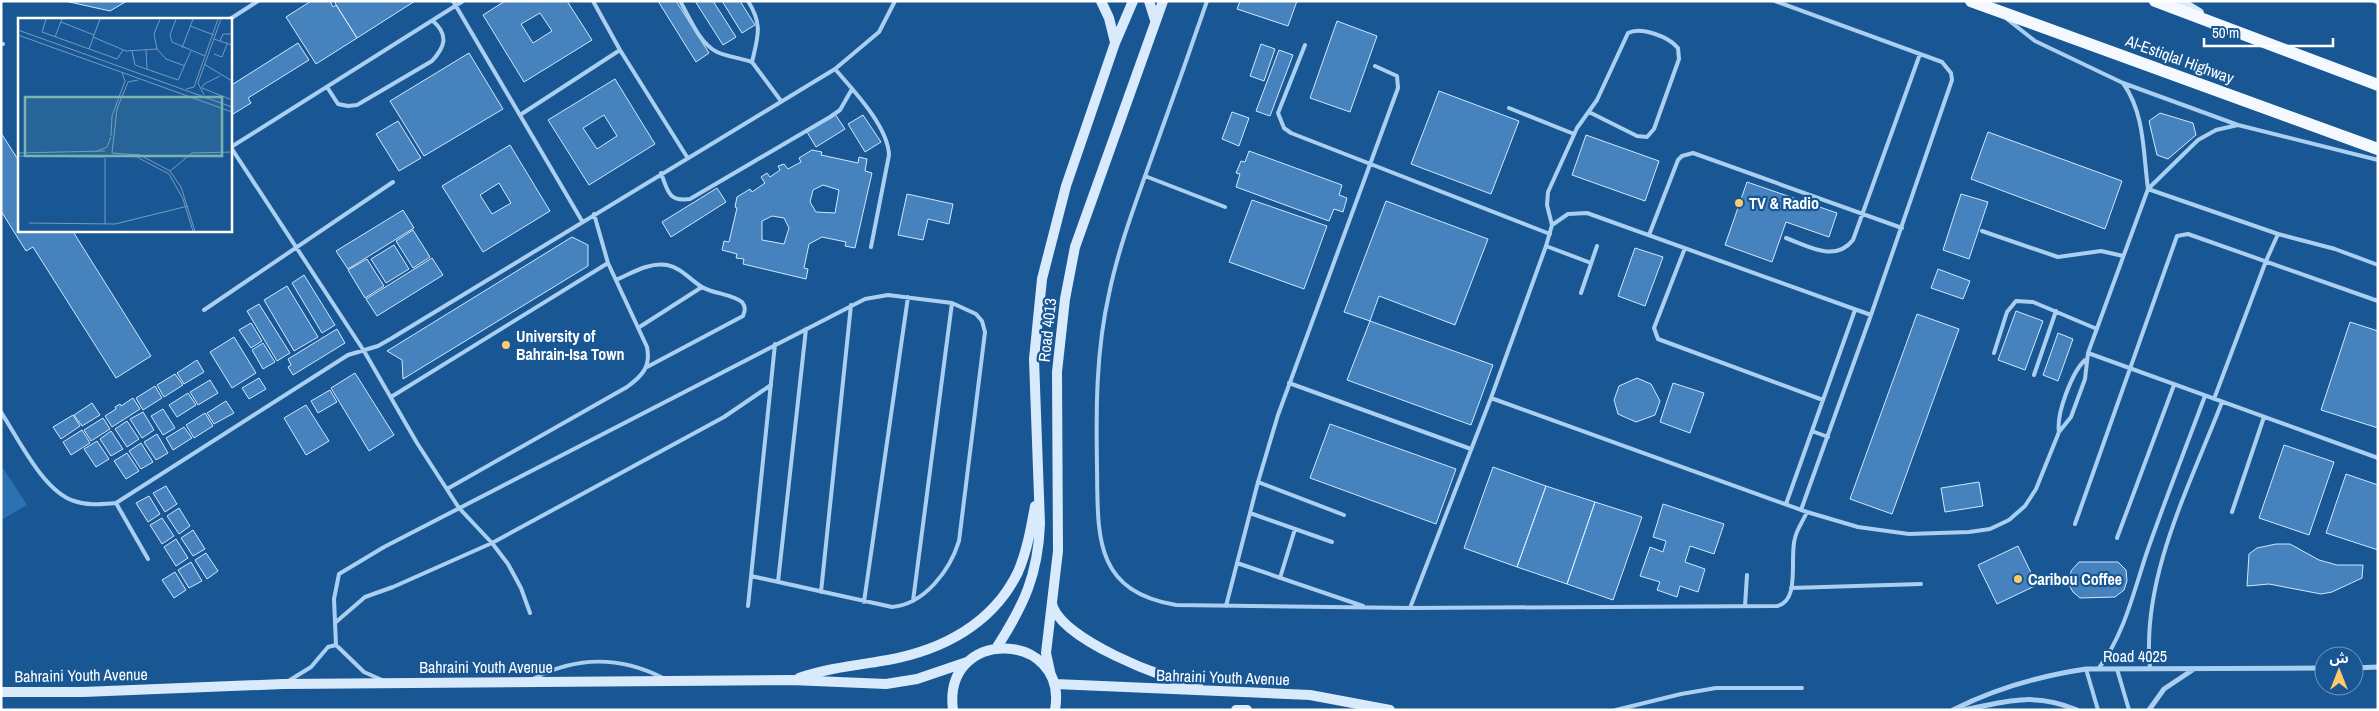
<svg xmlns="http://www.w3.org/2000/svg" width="2379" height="711" font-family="'Archivo Narrow','Noto Sans Arabic',sans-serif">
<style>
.green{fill:#2c72b3}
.building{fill:#4683be;stroke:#d1e7fb;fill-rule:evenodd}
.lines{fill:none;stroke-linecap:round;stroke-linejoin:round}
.lane{stroke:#aacff0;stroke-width:4}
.street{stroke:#aacff0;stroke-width:5}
.secondary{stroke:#d8eafb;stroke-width:10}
.primary{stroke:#f3f9ff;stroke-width:12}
.poi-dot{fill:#ffca69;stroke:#195794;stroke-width:2}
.labels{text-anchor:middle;stroke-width:4.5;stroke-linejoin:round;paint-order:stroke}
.street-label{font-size:16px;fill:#fff;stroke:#195794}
.poi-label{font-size:16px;font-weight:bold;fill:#fff;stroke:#195794;text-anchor:start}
.inset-road{fill:none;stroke:#759abf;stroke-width:1}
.view{fill:#7bb4af;fill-opacity:0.15;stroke:#7bb4af;stroke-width:2.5}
.inset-edge{fill:none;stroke:#fff;stroke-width:2.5}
</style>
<rect width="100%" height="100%" fill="#195794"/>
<path class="green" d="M1 465 27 505 1 520Z"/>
<path class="building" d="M65 1H127L110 11Z
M311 1H330L333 7 336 5 357 38 316 64 286 17Z
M337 1H415L357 38 335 3Z
M505 1H567L592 40 524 82 483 15ZM540 13 552 31 533 43 521 24Z
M658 1H676L709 53 696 62Z
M695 1H713L736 37 723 45Z
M722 1H740L755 25 742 33Z
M1240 1H1297L1288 26 1237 9Z
M1337 21 1377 36 1350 112 1310 98Z
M298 43 309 60 248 98 251 103 230 116V86Z
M1261 44 1275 49 1264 81 1250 76Z
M1279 50 1293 55 1270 116 1256 111Z
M469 53 503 109 424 156 390 101Z
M615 79 655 144 589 185 548 120ZM604 115 617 136 597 149 583 128Z
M1439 91 1519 121 1491 194 1411 164Z
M1232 112 1249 118 1239 146 1222 139Z
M2160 113 2193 123 2196 135 2168 159 2157 155 2149 121Z
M835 114 845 129 816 147 807 132Z
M863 115 881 142 865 152 848 124Z
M398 121 421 158 399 171 376 134Z
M1988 132 2122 181 2105 229 1971 179Z
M1 133 19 161V230H72L151 356 116 378 33 247 26 251 1 211Z
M1586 135 1659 161 1645 201 1572 175Z
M510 145 550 211 483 252 442 186ZM499 183 511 203 492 214 480 195Z
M812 150 822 152 821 155 858 163 859 157 867 159 865 171 872 173 855 248 845 246 846 242 822 237 809 244 804 268 808 269 806 279 743 264 744 259 736 258 737 254 722 250 724 241 729 242 737 208 735 207 737 197 750 189 752 192 765 183 761 177 767 173 770 177 780 170 778 166 784 164 788 169 801 162 799 158ZM823 185 839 190 835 213 816 212 810 202 813 190ZM772 216 784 218 789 228 784 244 762 240V221Z
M1249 151 1342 185 1339 195 1347 198 1343 212 1334 209 1329 221 1236 187 1240 174 1236 173 1241 161 1245 162Z
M1747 182 1837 213 1829 237 1786 222 1772 262 1725 245Z
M717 188 726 202 671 237 662 222Z
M907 194 953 204 949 224 928 219 923 240 898 235Z
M1961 194 1988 202 1969 259 1943 250Z
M1252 200 1327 226 1304 289 1229 262Z
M1386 201 1488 239 1455 325 1379 296 1370 321 1344 312Z
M403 210 414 228 348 269 336 251Z
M413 230 430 257 413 268 396 241Z
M572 237 588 245V266L403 379 402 360 387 351Z
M394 245 409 269 386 283 371 259Z
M1635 248 1663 257 1645 306 1618 296Z
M432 258 443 275 377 316 366 299Z
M367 259 384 286 365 298 348 270Z
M1938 269 1970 281 1963 299 1931 288Z
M304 275 335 325 322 333 292 283Z
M287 286 318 337 294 351 264 300Z
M259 304 290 353 277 361 247 311Z
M2016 311 2043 321 2025 370 1998 360Z
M1917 314 1959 329 1892 514 1850 499Z
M1370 321 1493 365 1471 425 1347 380Z
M2350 322 2378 331V428L2321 410Z
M251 323 262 341 251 348 239 330Z
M337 329 345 343 293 375 288 367 291 365 288 359Z
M2058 333 2073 339 2058 381 2043 375Z
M234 337 256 373 232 388 210 352Z
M263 343 275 362 263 369 252 350Z
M197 360 204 372 184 384 177 373Z
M355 373 394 435 369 451 331 388Z
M175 374 183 385 164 397 157 385Z
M259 378 266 389 249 399 242 388Z
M1637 378 1651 384 1660 401 1655 415 1636 422 1618 414 1614 400 1619 386Z
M210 380 218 393 198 405 190 392Z
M1673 383 1704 393 1690 433 1660 422Z
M155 386 162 398 143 410 136 398Z
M330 390 337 402 318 413 311 401Z
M188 393 196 405 177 417 169 405Z
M133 398 140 409 112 427 105 416 116 409 115 407 120 404 121 406Z
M226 401 234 413 214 424 207 413Z
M92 403 100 415 82 426 74 415Z
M306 405 329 441 306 455 284 418Z
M163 409 175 428 163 435 151 416Z
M143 412 154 430 142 438 130 419Z
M205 413 213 426 194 438 186 425Z
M73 415 80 426 61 439 53 427Z
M103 418 110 429 91 441 84 430Z
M127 421 139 439 127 447 115 429Z
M1330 424 1456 469 1436 524 1310 478Z
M184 427 192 438 173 450 166 438Z
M82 430 90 443 71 455 63 442Z
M111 431 123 449 111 456 100 439Z
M157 434 168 453 156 460 144 442Z
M97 441 109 459 96 467 84 449Z
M141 443 153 462 141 469 129 451Z
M2284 445 2334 462 2309 535 2259 518Z
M127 453 139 471 126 479 114 461Z
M1493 467 1546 486 1517 567 1464 548Z
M2346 474 2378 485V550L2326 533Z
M1979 482 1983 506 1945 512 1941 488Z
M166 486 177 504 165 512 153 493Z
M1546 486 1595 502 1567 584 1517 567Z
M149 496 160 514 148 522 136 503Z
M1595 502 1642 517 1613 600 1567 584Z
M1663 504 1724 524 1714 554 1690 546 1685 562 1705 569 1698 592 1680 586 1677 597 1657 590 1660 582 1640 576 1650 547 1663 552 1666 541 1653 537Z
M179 508 190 526 179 534 167 516Z
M162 518 174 536 162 544 150 525Z
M193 530 205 549 193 556 181 538Z
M176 539 188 558 176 566 164 547Z
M2276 544H2290L2319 560 2337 565H2363L2362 578 2332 592 2321 594 2269 584 2247 586 2249 554 2257 548Z
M2018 546 2037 585 1997 604 1978 565Z
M206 553 218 571 207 579 195 560Z
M191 562 202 581 189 588 178 570Z
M2079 562H2118L2126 570 2127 581 2124 590 2115 597 2080 598 2073 592 2069 585 2071 571Z
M175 572 186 590 174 598 162 580Z"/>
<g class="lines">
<path class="lane" d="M453 1 582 221
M593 1 620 50 687 157
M680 1C690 18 699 43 717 52 728 57 741 58 752 62 758 36 763 25 748 1
M1207 1C1188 56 1169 110 1149 165 1134 207 1118 250 1109 294 1096 351 1096 409 1097 467 1098 535 1093 591 1176 605L1410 608 1777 606C1801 601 1789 557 1795 538 1797 529 1803 521 1807 512
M1775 1 1942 62 1951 73 1952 80 1871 315 1801 510
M230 19 258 1
M2007 19 2035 41 2123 83 2238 125 2378 160
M1 43 3 44
M1305 45 1278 113 1284 128 1291 133 1550 234
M752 62 781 101
M835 69C853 90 888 126 889 155L871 247
M2123 83C2145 114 2143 152 2148 189
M327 87 338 104 348 106 357 105 432 61C445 47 449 35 433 21
M1509 108 1574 134
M520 115 620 50
M230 146 364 351 417 443 459 508 492 543 508 564 521 588 530 613
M231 147 463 1
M661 173C668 191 668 202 690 199L830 117 840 110 852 89
M1145 176 1225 207
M2148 189 2278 234 2266 261 2214 399
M1552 225 1568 214 1587 213 1871 315
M1982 231 2058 257 2101 251 2123 256
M2278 234 2335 249 2378 265
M1649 235 1678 160 1682 156 1693 153 1902 228
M1786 238C1808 246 1835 263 1853 240L1920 54
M1546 246 1591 263
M1685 248 1654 328 1658 339 1823 400
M616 280C632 273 649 262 667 265 682 268 690 280 702 287 714 294 732 294 742 302 746 307 745 311 743 316L647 367
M1581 293 1597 246
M204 310 393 182
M638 328 702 287
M1994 353 2007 312 2016 301 2033 302 2097 329
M2088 353 2378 458
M2034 375 2056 311
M1289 383 1471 449
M391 397 608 263
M1491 398 1807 512 1858 527 1909 534 1969 532 1990 529 2009 520 2025 506 2036 489 2059 432 2071 417 2085 379 2088 353 2148 189 2198 140 2216 130 2238 125
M1 412C18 438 43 491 74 501 88 506 102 504 116 503L348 355 378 346 392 338 835 69 879 32 895 1
M1812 431 1828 437
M2059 432C2056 414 2072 372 2085 360
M1258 482 1344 515
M447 489 627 387C642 376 651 367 647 347L608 263 594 214
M116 503 148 559
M1786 504 1855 310
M2232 512 2264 417
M1250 513 1332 542
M2075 524 2177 236 2188 234 2378 301
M2117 538 2174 385
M1237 563 1363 606
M1280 578 1295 529
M778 582 806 329
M1791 588 1921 584
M821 592 851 305
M913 601 952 303
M864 602 908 297
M748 606 775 344
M1226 606 1258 482 1278 415 1398 88 1397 76 1375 66
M1745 606 1747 575
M1410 608 1491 398 1546 246 1552 225 1547 205 1548 192 1577 128 1597 100 1628 33C1641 26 1669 37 1678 48L1679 59 1654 129 1647 137 1637 136 1589 112
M336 622 365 597 393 587 492 543 724 417 771 385
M336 645 334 599 339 574 384 547 865 299 888 295 952 303 976 314 982 321 985 332 959 541C950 570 925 604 892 607L751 576
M2099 668C2125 633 2134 590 2148 549 2166 498 2186 447 2205 396
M2150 668C2141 578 2190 485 2222 402
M2086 669 2098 710
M2117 669 2129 710
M533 679C577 656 619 656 663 678
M290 680 311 667 328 647 336 645 364 672 382 680
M1616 710 1681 694 1716 688H1802"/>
<path class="street" d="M2375 1 2378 2
M2354 668 2378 667
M1953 710C1996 688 2039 676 2086 669L2324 668
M1964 710C2006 701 2035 692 2077 710
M2149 710 2164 689 2194 669"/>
<path class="secondary" d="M1101 1 1109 18 1115 42
M1149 1 1155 20
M2179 1 2199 13
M1052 604C1061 640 1164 679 1198 686
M997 647C1024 605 1038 575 1040 524L1034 359 1042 279 1066 186 1115 43 1133 1
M1051 676 1046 653 1058 551 1057 372 1065 299 1075 247 1163 1
M799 678C828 668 858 665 888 660 942 650 993 624 1018 572 1027 551 1031 528 1035 506
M1055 684 1310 695 1390 710
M1 692H83L283 684 791 680 886 684 917 679 967 662
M953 710C942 626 1069 630 1055 710
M1236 710H1247"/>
<path class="primary" d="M1971 1 2378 149
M2155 1 2378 85"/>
</g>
<g class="poi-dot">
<circle cx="1739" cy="203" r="5"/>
<circle cx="506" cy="345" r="5"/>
<circle cx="2018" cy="579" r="5"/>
</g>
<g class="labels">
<g class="street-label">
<text transform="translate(2180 59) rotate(20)" y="6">Al-Estiqlal Highway</text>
<text transform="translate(1047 330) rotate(-84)" y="6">Road 4013</text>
<text x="2135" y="662">Road 4025</text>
<text x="486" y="673">Bahraini Youth Avenue</text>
<text transform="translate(81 675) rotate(-1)" y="6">Bahraini Youth Avenue</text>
<text transform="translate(1223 677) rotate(2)" y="6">Bahraini Youth Avenue</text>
</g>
<g class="poi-label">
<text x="1749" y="209">TV &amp; Radio</text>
<text x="516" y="342">University of<tspan x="516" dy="18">Bahrain-Isa Town</tspan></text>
<text x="2028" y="585">Caribou Coffee</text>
</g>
</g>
<g transform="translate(18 18)">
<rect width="214" height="214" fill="#195794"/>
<path class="inset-road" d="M28 1 24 14 99 41 105 32M142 1 136 16 139 31 148 41 167 48M158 1 152 17 154 24 187 38M43 4 76 17M172 8 196 17M0 12 214 89M0 17 214 94M37 19 44 1M75 19 108 33 139 31M196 21 214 27M202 23 205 16H214M164 30 175 1M71 31 82 1M128 32 129 51M114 33 117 47 160 62 173 33M196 36 204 39 209 26M186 46 214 63M202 58 186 66 184 70 214 82M168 71 176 69 200 1M186 77 180 65 203 1M93 118 94 98 107 63 104 55M77 134 89 129 93 119M0 135 87 133M94 135 122 137 152 153 163 169 177 213M94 135 99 91 110 64 120 62M0 138 86 139M119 139 151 156 165 181 175 213M152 153 174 135 214 134M11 205 97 206 170 188M87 206V140"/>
<path class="view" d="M7 79H204V138H7Z"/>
<rect width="214" height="214" class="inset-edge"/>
</g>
<rect width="2379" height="711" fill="none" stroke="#ffffff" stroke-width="5"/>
<g transform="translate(2339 671)"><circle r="24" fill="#195794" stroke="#759abf"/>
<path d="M0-4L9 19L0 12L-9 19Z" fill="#ffca69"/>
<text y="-8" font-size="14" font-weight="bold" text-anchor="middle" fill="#ffffff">ش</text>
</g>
<path d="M2204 38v8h129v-8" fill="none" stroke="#ffffff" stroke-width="2.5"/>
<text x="2212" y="38" font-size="15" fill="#ffffff" stroke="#195794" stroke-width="4" paint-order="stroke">50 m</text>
</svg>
